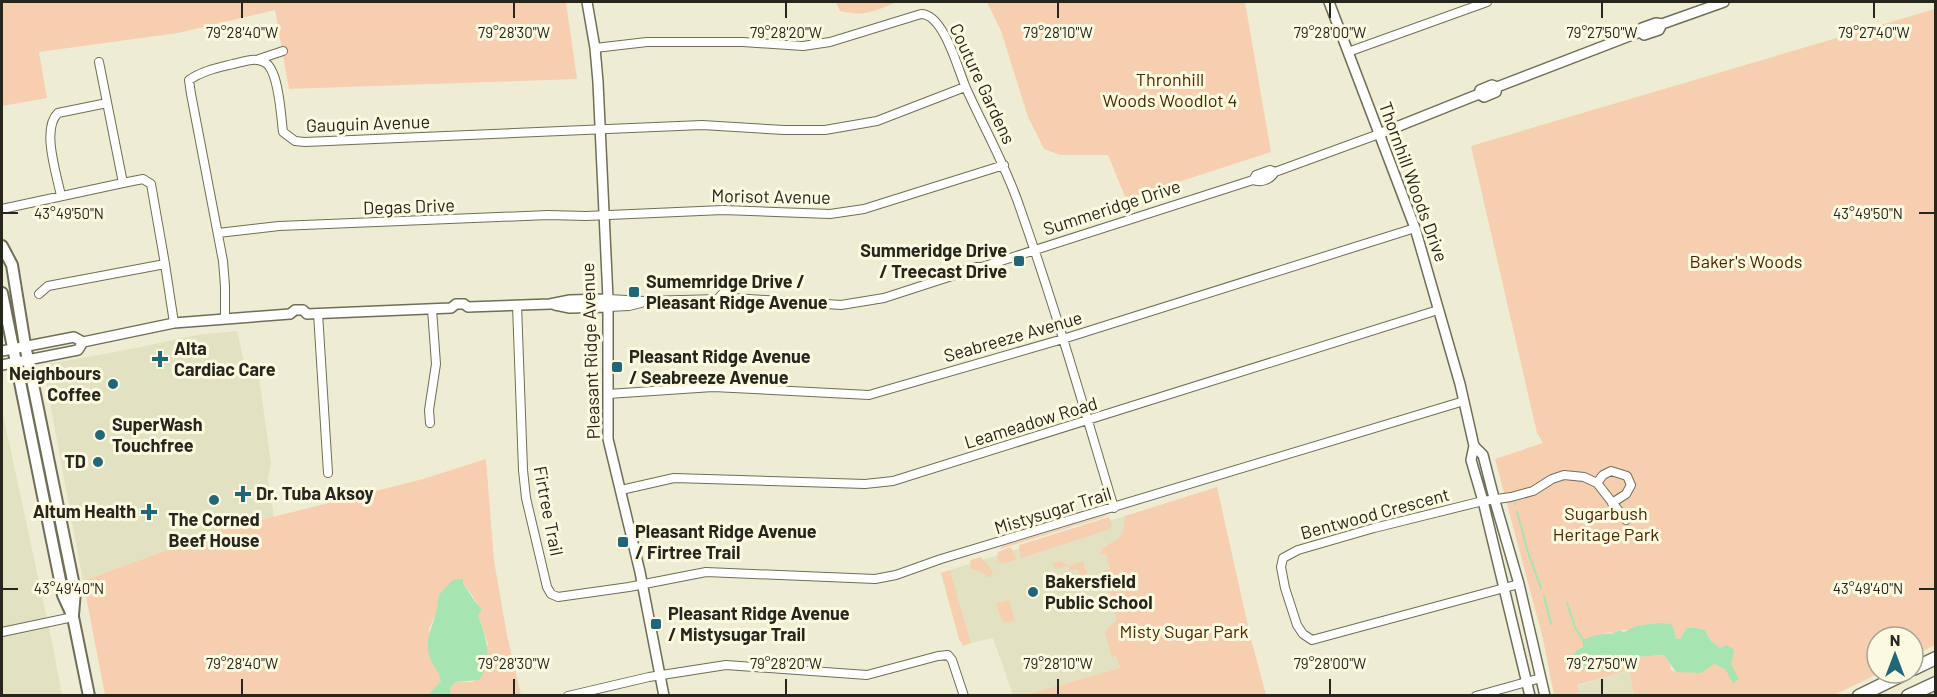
<svg xmlns="http://www.w3.org/2000/svg" width="1937" height="697" font-family="Barlow,sans-serif">
<style>
.built{fill:#e2e1c1}
.green{fill:#f6cfb0;fill-rule:evenodd}
.water{fill:#a6e4b2}
.lines{fill:none;stroke-linecap:round;stroke-linejoin:round}
.stream{stroke:#a6e4b2;stroke-width:2}
.minor-casing{stroke:#6f6e58;stroke-width:10}
.tertiary-casing{stroke:#6f6e58;stroke-width:12}
.secondary-casing{stroke:#6f6e58;stroke-width:14}
.primary-casing{stroke:#6f6e58;stroke-width:15}
.minor{stroke:#fff;stroke-width:8}
.tertiary{stroke:#fff;stroke-width:9}
.secondary{stroke:#fff;stroke-width:10}
.primary{stroke:#fff;stroke-width:12}
.ticks{fill:none;stroke:#27261d;stroke-width:2}
.poi-dot{fill:#226778;stroke:#fbfae1;stroke-width:2}
.labels{text-anchor:middle;stroke-width:6;stroke-linejoin:round;paint-order:stroke}
.park-label{font-size:18px;fill:#4d2801;stroke:#fbfae1}
.street-label{font-size:18px;fill:#27261d;stroke:#fbfae1}
.poi-label{font-size:18px;font-weight:bold;fill:#27261d;stroke:#fbfae1;text-anchor:start}
.ticks-label{font-size:15px;text-anchor:middle;fill:#27261d;stroke:#fbfae1;stroke-width:6;stroke-linejoin:round;paint-order:stroke}
</style>
<rect width="100%" height="100%" fill="#eeedd4"/>
<path class="built" d="M237 331 246 370H258L271 463 268 479 274 517 218 531 83 581 43 365 136 348 197 335Z
M2 410 52 642 62 695H2Z
M1125 516V526L1121 537 1112 543 1104 546 1101 555 1106 554 1110 569 1104 571 1121 629 1113 657 1116 655 1120 668 1026 695H1013L993 638 971 643 950 570Z
M1629 670 1634 695H1561L1560 691Z"/>
<path class="green" d="M2 2H566L577 79 289 89 275 10 178 33 39 52 47 98 2 106Z
M836 2H897C875 11 864 17 840 11Z
M987 2H1245L1271 152 1126 199 1108 155H1060L1044 149 1028 117 1001 31Z
M1935 9V645L1913 656V637H1877V673H1880L1834 695H1634L1629 670 1577 685 1579 692 1569 695H1554L1543 639 1495 459 1543 443 1537 433 1471 146ZM1686 628 1705 630 1710 640 1720 648 1723 647 1706 655 1676 672 1671 670 1670 664 1664 655 1636 657 1602 669 1588 670 1580 662 1570 659 1583 646 1584 640 1610 632 1613 634 1619 630 1674 629V638L1680 639Z
M486 459 494 561 507 635 521 695H450V689L455 682H473L488 644 478 615V606L472 595 463 584V580L438 598 437 611 429 629 432 662 441 675V681L428 695H105L83 581 218 531 423 479Z
M1217 487 1250 635 1266 695H1026L1120 668 1116 656 1112 657 1105 633 1108 628 1117 620 1103 571 1110 569 1106 554 1100 555C1105 536 1124 551 1125 516Z
M1106 515 1107 516 1000 549 1003 546Z
M1109 517 1112 524 1111 528 1107 530 1021 558 1019 545Z
M1011 547 1016 560 1005 563 999 562 997 557 998 552Z
M981 557 993 572 991 577H988L980 571 971 569 970 564 971 560Z
M1061 561 1068 566 1083 561 1087 575 1081 577 1078 569 1069 571 1068 566 1055 569 1053 563Z
M950 570 971 643 963 646 959 639 941 573Z
M1009 600 1015 621 1005 623 1001 618 996 604Z"/>
<path class="water" d="M463 579V584C469 591 476 605 482 609L478 615C486 638 494 659 479 680L455 682 450 689V695H428L441 681C440 671 431 665 429 655 425 635 434 625 437 608 438 603 437 598 440 594 443 589 449 585 453 580Z
M1659 623 1671 624 1674 629 1675 638 1680 639 1686 628H1695L1705 630 1710 640 1720 648 1727 645 1732 648 1734 652 1731 664 1739 679 1733 683 1725 669 1714 664 1701 673 1676 672 1664 655 1636 657 1602 669 1588 670 1580 662 1569 659 1576 651 1583 647V640C1590 636 1607 632 1613 634L1619 630 1624 632 1636 626Z"/>
<g class="lines">
<path class="stream" d="M1515 503V504
M1517 512 1528 552 1541 588
M1544 596 1551 624
M1567 603 1575 627 1584 642"/>
<defs>
<path id="minor" d="M595 48 647 42H743L803 46 830 42 921 14C944 14 958 70 966 88 984 128 1006 166 1020 208 1055 307 1084 408 1114 508
M1348 52 1487 2
M259 59 283 51
M1253 180 1256 175 1270 170 1275 172
M123 183 143 179 151 184 165 264
M61 196C57 175 41 129 58 113L107 103
M2 209 123 183 99 62
M218 233 279 226 548 215 586 216 723 210 830 214 864 209 1004 165
M956 275C967 275 973 274 982 267
M39 294 48 286 165 264 174 323
M608 299 645 301 718 299 722 294H731L734 298 841 305 884 298 955 275 971 267H982L1253 180C1261 183 1270 180 1275 172L1379 134
M718 299 722 302H730L734 298
M517 305 523 470 526 498 547 587 551 594 558 597 629 587 706 572 875 579 896 575 941 559 1464 401
M608 307 629 306 641 303
M318 313 328 473
M225 318V286L223 261 191 94 189 80C202 71 217 68 233 64 243 62 254 57 264 62 279 68 281 117 283 132L295 141 305 142 702 125 784 130H825L877 121 965 87
M608 394 713 387 869 395 1063 339 1415 228
M430 423 429 410 436 364 432 309
M1597 483 1603 475 1611 471 1627 476 1631 485 1626 494 1612 503
M621 490 674 478 865 484 893 481 1438 310
M1519 584 1312 640 1303 634 1297 625 1285 588 1281 567 1283 558 1298 550 1374 528 1483 501 1511 497 1533 491 1552 479 1564 475 1584 477 1597 483 1626 520
M2 632 73 617
M568 696 649 677 726 665 867 675 938 656 948 655 952 660 964 696
M1476 696 1541 678"/>
<path id="tertiary" d="M587 2 595 48 598 82 608 299V439L640 572 664 696
M1329 2 1415 228 1460 384 1474 446 1471 460 1483 501 1530 696
M1640 32 1644 35 1659 30 1662 24
M1479 94 1484 97 1496 92 1497 87
M1379 134 1479 94 1480 90 1492 85 1497 87 1640 32 1642 28 1656 23 1662 24 1724 2
M555 305 570 308 608 307
M2 351 74 337 83 342 174 323 290 314 295 310H303L307 314 451 308 456 304H464L468 307 550 304 570 300 608 299
M2 365 78 350 83 342
M1474 446 1483 455 1494 498 1519 584 1545 696"/>
<path id="secondary" d="M2 246 12 265 25 345 75 591 73 615
M2 293 63 595 73 617 89 696"/>
<path id="primary" d="M1913 669 1936 658
M1859 696 1906 673
M1908 696 1936 683"/>
</defs>
<use href="#minor" class="minor-casing"/>
<use href="#tertiary" class="tertiary-casing"/>
<use href="#secondary" class="secondary-casing"/>
<use href="#primary" class="primary-casing"/>
<use href="#minor" class="minor"/>
<use href="#tertiary" class="tertiary"/>
<use href="#secondary" class="secondary"/>
<use href="#primary" class="primary"/>
</g>
<path class="ticks" d="M242 3V18M514 3V18M786 3V18M1058 3V18M1330 3V18M1602 3V18M1874 3V18M3 213H18M1919 213H1934M3 589H18M1919 589H1934M242 679V694M514 679V694M786 679V694M1058 679V694M1330 679V694M1602 679V694"/>
<g class="poi-dot">
<rect x="1013" y="255" width="12" height="12" rx="3"/>
<rect x="628" y="286" width="12" height="12" rx="3"/>
<path d="M157 350h6v6h6v6h-6v6h-6v-6h-6v-6h6z"/>
<rect x="611" y="361" width="12" height="12" rx="3"/>
<circle cx="113" cy="384" r="6"/>
<circle cx="100" cy="435" r="6"/>
<circle cx="98" cy="462" r="6"/>
<path d="M240 485h6v6h6v6h-6v6h-6v-6h-6v-6h6z"/>
<circle cx="214" cy="500" r="6"/>
<path d="M146 503h6v6h6v6h-6v6h-6v-6h-6v-6h6z"/>
<rect x="617" y="536" width="12" height="12" rx="3"/>
<circle cx="1033" cy="592" r="6"/>
<rect x="650" y="618" width="12" height="12" rx="3"/>
</g>
<g class="labels">
<g class="park-label">
<text x="1170" y="86">Thronhill<tspan x="1170" dy="21">Woods Woodlot 4</tspan></text>
<text x="1746" y="268">Baker's Woods</text>
<text x="1606" y="520">Sugarbush<tspan x="1606" dy="21">Heritage Park</tspan></text>
<text x="1184" y="638">Misty Sugar Park</text>
</g>
<g class="street-label">
<text transform="translate(982 84) rotate(65)" y="6">Couture Gardens</text>
<text transform="translate(368 124) rotate(-2)" y="6">Gauguin Avenue</text>
<text transform="translate(1413 182) rotate(70)" y="6">Thornhill Woods Drive</text>
<text transform="translate(771 197) rotate(1)" y="6">Morisot Avenue</text>
<text transform="translate(409 207) rotate(-2)" y="6">Degas Drive</text>
<text transform="translate(1112 208) rotate(-18)" y="6">Summeridge Drive</text>
<text transform="translate(1013 337) rotate(-16)" y="6">Seabreeze Avenue</text>
<text transform="translate(591 351) rotate(-92)" y="6">Pleasant Ridge Avenue</text>
<text transform="translate(1031 423) rotate(-17)" y="6">Leameadow Road</text>
<text transform="translate(548 511) rotate(79)" y="6">Firtree Trail</text>
<text transform="translate(1053 511) rotate(-17)" y="6">Mistysugar Trail</text>
<text transform="translate(1375 514) rotate(-15)" y="6">Bentwood Crescent</text>
</g>
<g class="poi-label">
<text x="1007" y="257" text-anchor="end">Summeridge Drive<tspan x="1007" dy="21">/ Treecast Drive</tspan></text>
<text x="646" y="288">Sumemridge Drive /<tspan x="646" dy="21">Pleasant Ridge Avenue</tspan></text>
<text x="174" y="355">Alta<tspan x="174" dy="21">Cardiac Care</tspan></text>
<text x="629" y="363">Pleasant Ridge Avenue<tspan x="629" dy="21">/ Seabreeze Avenue</tspan></text>
<text x="101" y="380" text-anchor="end">Neighbours<tspan x="101" dy="21">Coffee</tspan></text>
<text x="112" y="431">SuperWash<tspan x="112" dy="21">Touchfree</tspan></text>
<text x="86" y="468" text-anchor="end">TD</text>
<text x="256" y="500">Dr. Tuba Aksoy</text>
<text x="136" y="518" text-anchor="end">Altum Health</text>
<text x="214" y="526" text-anchor="middle">The Corned<tspan x="214" dy="21">Beef House</tspan></text>
<text x="635" y="538">Pleasant Ridge Avenue<tspan x="635" dy="21">/ Firtree Trail</tspan></text>
<text x="1045" y="588">Bakersfield<tspan x="1045" dy="21">Public School</tspan></text>
<text x="668" y="620">Pleasant Ridge Avenue<tspan x="668" dy="21">/ Mistysugar Trail</tspan></text>
</g>
</g>
<g class="ticks-label">
<text x="242" y="38">79°28'40"W</text>
<text x="514" y="38">79°28'30"W</text>
<text x="786" y="38">79°28'20"W</text>
<text x="1058" y="38">79°28'10"W</text>
<text x="1330" y="38">79°28'00"W</text>
<text x="1602" y="38">79°27'50"W</text>
<text x="1874" y="38">79°27'40"W</text>
<text x="69" y="219">43°49'50"N</text>
<text x="1868" y="219">43°49'50"N</text>
<text x="69" y="594">43°49'40"N</text>
<text x="1868" y="594">43°49'40"N</text>
<text x="242" y="669">79°28'40"W</text>
<text x="514" y="669">79°28'30"W</text>
<text x="786" y="669">79°28'20"W</text>
<text x="1058" y="669">79°28'10"W</text>
<text x="1330" y="669">79°28'00"W</text>
<text x="1602" y="669">79°27'50"W</text>
</g>
<rect width="1937" height="697" fill="none" stroke="#27261d" stroke-width="6"/>
<g transform="translate(1895 655)"><circle r="28" fill="#fbfae1" stroke="#a6a593" stroke-width="1.5"/>
<path d="M0-4.5L10 22L0 15L-10 22Z" fill="#226778"/>
<text y="-9" font-size="16" font-weight="bold" text-anchor="middle" fill="#27261d">N</text>
</g>
</svg>
